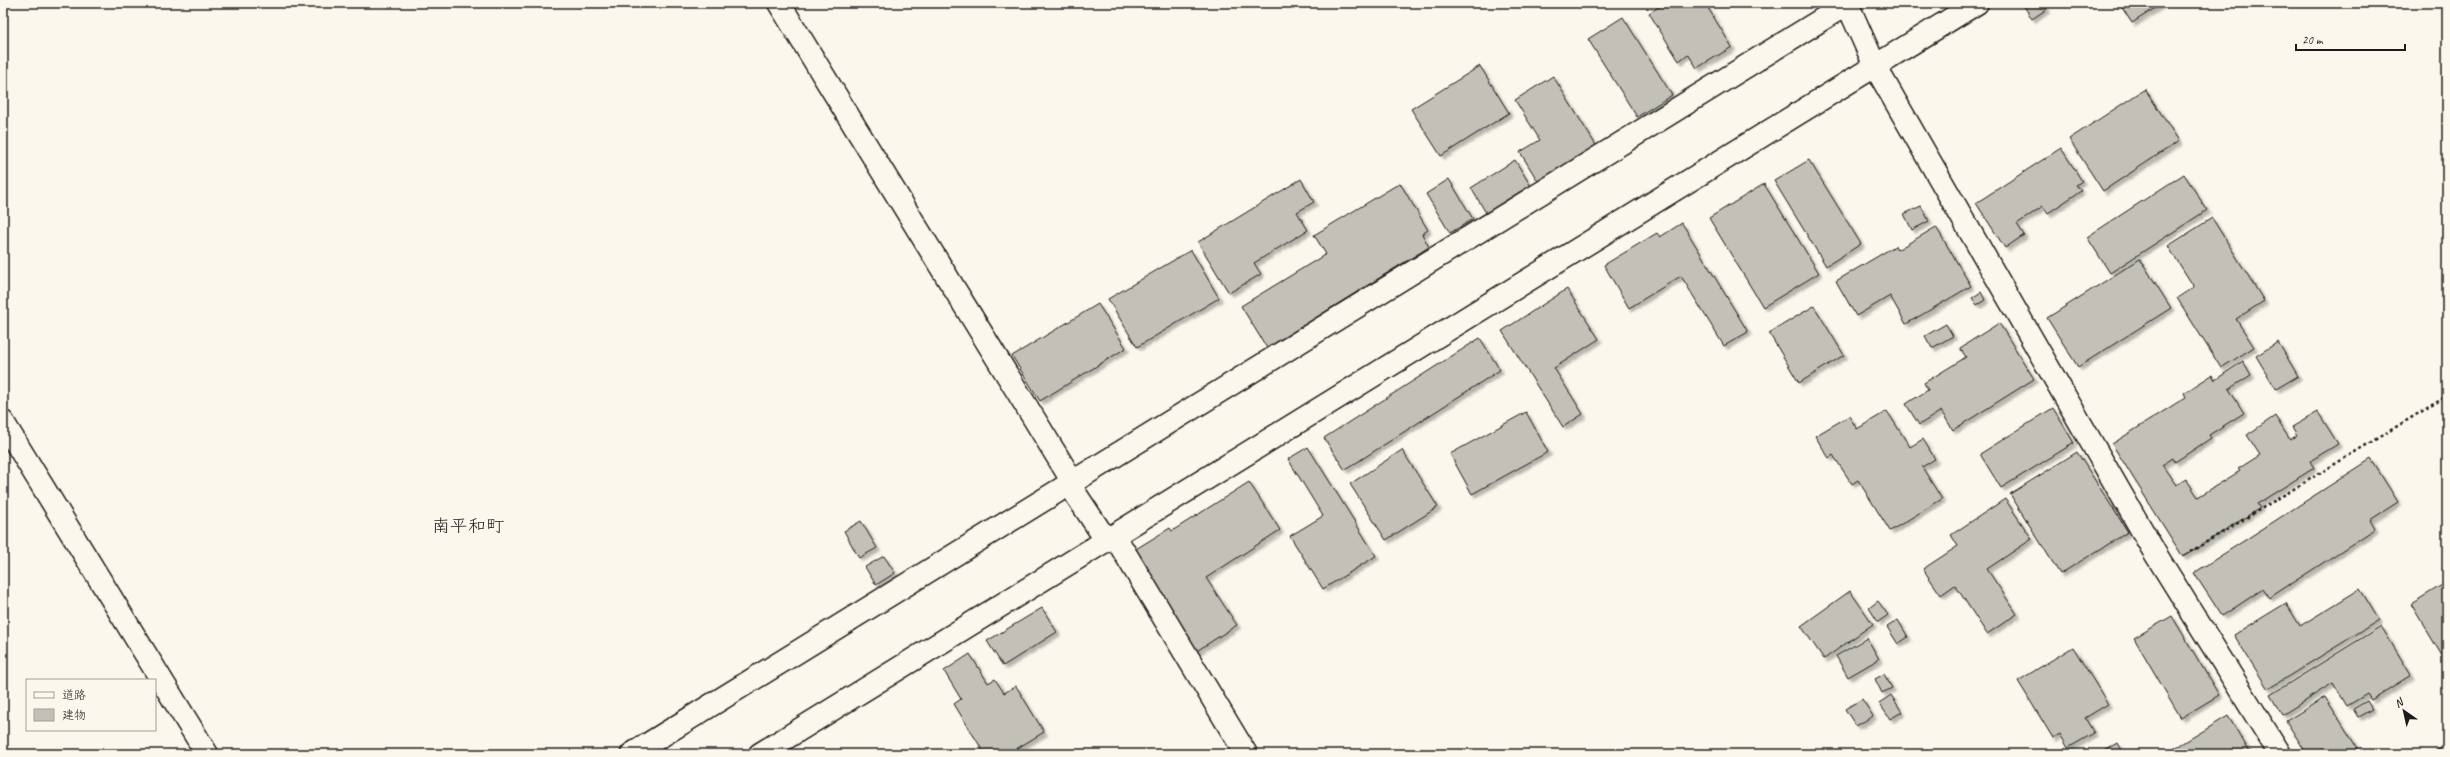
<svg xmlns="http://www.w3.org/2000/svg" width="2450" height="757" font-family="Caveat,'Klee One',sans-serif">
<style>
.building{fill:#c3c0b8;stroke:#1c1c1c;filter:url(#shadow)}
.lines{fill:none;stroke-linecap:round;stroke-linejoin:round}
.minor-casing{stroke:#1c1c1c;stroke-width:25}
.path{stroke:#1c1c1c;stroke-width:2.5;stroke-dasharray:3 3;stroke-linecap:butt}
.minor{stroke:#fbf7ec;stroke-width:22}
.labels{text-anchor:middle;stroke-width:3;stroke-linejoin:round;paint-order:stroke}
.quarter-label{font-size:18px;fill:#1c1c1c;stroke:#fbf7ec}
</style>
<defs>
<filter id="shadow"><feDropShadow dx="3.5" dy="3.5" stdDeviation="1" flood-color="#0004"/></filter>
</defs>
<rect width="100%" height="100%" fill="#fbf7ec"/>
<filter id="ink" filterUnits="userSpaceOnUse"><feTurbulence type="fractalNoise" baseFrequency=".025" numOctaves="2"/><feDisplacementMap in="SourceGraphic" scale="8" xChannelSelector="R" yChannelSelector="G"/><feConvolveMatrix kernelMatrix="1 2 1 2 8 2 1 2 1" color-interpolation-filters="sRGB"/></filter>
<g filter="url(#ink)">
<path class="building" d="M1665 3H1705L1732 47 1697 68 1688 54 1679 61 1649 13Z
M2028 3H2043L2047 9 2032 19 2024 6Z
M2119 3H2163L2132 23Z
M1623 17 1672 95 1637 117 1588 39Z
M1480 66 1509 113 1441 156 1411 109Z
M1553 76 1597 147 1539 183 1520 152 1540 140 1515 100Z
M2145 89 2179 141 2103 191 2069 139Z
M2061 148 2082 181 2076 185 2081 191 2048 213 2043 206 2017 224 2024 235 2005 248 1976 203Z
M1515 160 1532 188 1488 216 1471 188Z
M1809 160 1861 244 1826 266 1774 181Z
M2184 174 2207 210 2110 273 2087 237Z
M1301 179 1314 202 1297 212 1308 230 1254 263 1261 274 1229 293 1198 242Z
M1449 179 1473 219 1450 233 1426 194Z
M1400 183 1428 230 1422 234 1429 247 1267 348 1241 306 1326 254 1314 235Z
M1764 184 1819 273 1763 307 1709 218Z
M1921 206 1929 221 1912 230 1904 214Z
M2212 218 2264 301 2236 319 2254 347 2221 368 2177 298 2194 287 2168 246Z
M1682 223 1748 332 1724 346 1681 276 1629 308 1604 265 1657 233 1660 237Z
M1936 227 1971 286 1906 324 1890 296 1856 316 1836 281 1895 246 1897 250Z
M1191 250 1219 298 1137 347 1108 299Z
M2140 259 2171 308 2078 367 2047 318Z
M1567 289 1599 339 1554 368 1583 414 1563 427 1502 331Z
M1981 292 1985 300 1977 305 1972 298Z
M1098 304 1126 348 1040 401 1012 356Z
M1814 306 1844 355 1799 383 1769 333Z
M1999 323 2034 379 1953 430 1941 411 1919 425 1906 404 1928 390 1924 383 1966 357 1960 348Z
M1946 324 1953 336 1932 348 1925 336Z
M1480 338 1500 370 1345 470 1324 438Z
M2278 342 2298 376 2276 389 2256 356Z
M2243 361 2251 375 2229 389 2244 413 2209 435 2211 438 2175 462 2173 458 2162 465 2176 485 2186 479 2198 497 2240 471 2238 469 2260 455 2247 435 2275 416 2290 440 2297 435 2292 427 2318 412 2338 444 2310 461 2314 468 2257 504 2260 508 2183 557 2112 444 2186 397 2184 393 2212 375 2215 380Z
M2053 408 2074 443 2001 488 1980 454Z
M1887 411 1910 447 1923 439 1935 459 1922 467 1942 499 1890 531 1858 480 1852 484 1833 455 1829 458 1815 436 1849 416 1857 429Z
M1526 412 1548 452 1472 494 1450 454Z
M1308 447 1376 556 1323 589 1290 536 1323 516 1288 459Z
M1402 450 1438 507 1386 540 1350 484Z
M2077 452 2128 532 2060 574 2010 494Z
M2371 459 2398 502 2370 520 2375 529 2269 598 2263 589 2222 616 2194 573Z
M1249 482 1280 530 1206 578 1237 625 1195 652 1131 552 1170 528 1172 531Z
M2005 499 2032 539 1987 569 2017 614 1987 634 1955 585 1941 595 1923 569 1958 546 1951 535Z
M861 521 877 548 859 558 844 531Z
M884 556 895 573 876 585 865 567Z
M2447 582V664L2411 604Z
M2360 589 2379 620 2268 689 2234 635 2286 603 2300 626Z
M1850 591 1873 624 1824 659 1801 626Z
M1878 601 1888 615 1878 622 1869 608Z
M1042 608 1057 632 1003 666 987 641Z
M2172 616 2219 695 2181 718 2134 638Z
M1898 620 1908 637 1898 644 1887 627Z
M2381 626 2411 675 2371 700 2367 694 2347 706 2333 683 2282 715 2270 695Z
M1867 638 1879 659 1848 677 1836 656Z
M2073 647 2108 704 2085 718 2094 733 2068 748 2060 734 2053 738 2018 681Z
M970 654 988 683 995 679 1004 693 1016 686 1044 732 1008 754H985L954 704 961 699 944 671Z
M1884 674 1892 688 1882 693 1875 679Z
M1891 695 1902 712 1890 719 1879 703Z
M2325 697 2361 754H2307L2286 721Z
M1862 699 1873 716 1856 726 1845 709Z
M2367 701 2372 709 2358 717 2353 709Z
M2228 716 2251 754H2165Z
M2118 743 2124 754H2100Z
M2447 744V754H2431Z"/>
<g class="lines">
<defs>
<path id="minor" d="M779 3 1068 474 1069 484 1106 540
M1847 3 1875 66 2155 553 2280 754
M3 422 207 754
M1114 535 1246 754
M632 754 1847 4
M760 754 1977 3"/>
</defs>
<use href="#minor" class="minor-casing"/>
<path class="path" d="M2190 552 2447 396"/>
<use href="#minor" class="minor"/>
</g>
</g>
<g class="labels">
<g class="quarter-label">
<text x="468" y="532">南平和町</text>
</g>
</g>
<rect width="2450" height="757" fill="none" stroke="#fbf7ec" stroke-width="16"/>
<rect x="8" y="8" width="2434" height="741" fill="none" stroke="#1c1c1c" stroke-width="1.5" filter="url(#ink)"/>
<rect x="26" y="679" width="130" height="52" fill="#fbf7ec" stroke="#a29f99"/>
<rect x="34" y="692" width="20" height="6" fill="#fbf7ec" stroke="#a29f99"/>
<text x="62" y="699" font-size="12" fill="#1c1c1c">道路</text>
<rect x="34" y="709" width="20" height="12" fill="#c3c0b8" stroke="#a29f99"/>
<text x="62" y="719" font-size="12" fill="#1c1c1c">建物</text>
<g transform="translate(2404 711) rotate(326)" stroke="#fbf7ec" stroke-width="3" paint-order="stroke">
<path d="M0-3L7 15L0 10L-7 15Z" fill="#1c1c1c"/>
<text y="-6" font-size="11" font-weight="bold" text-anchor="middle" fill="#1c1c1c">N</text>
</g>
<path d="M2296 44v6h109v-6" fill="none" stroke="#1c1c1c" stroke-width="2"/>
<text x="2302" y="44" font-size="12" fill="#1c1c1c" stroke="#fbf7ec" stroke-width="3" paint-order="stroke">20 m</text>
</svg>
